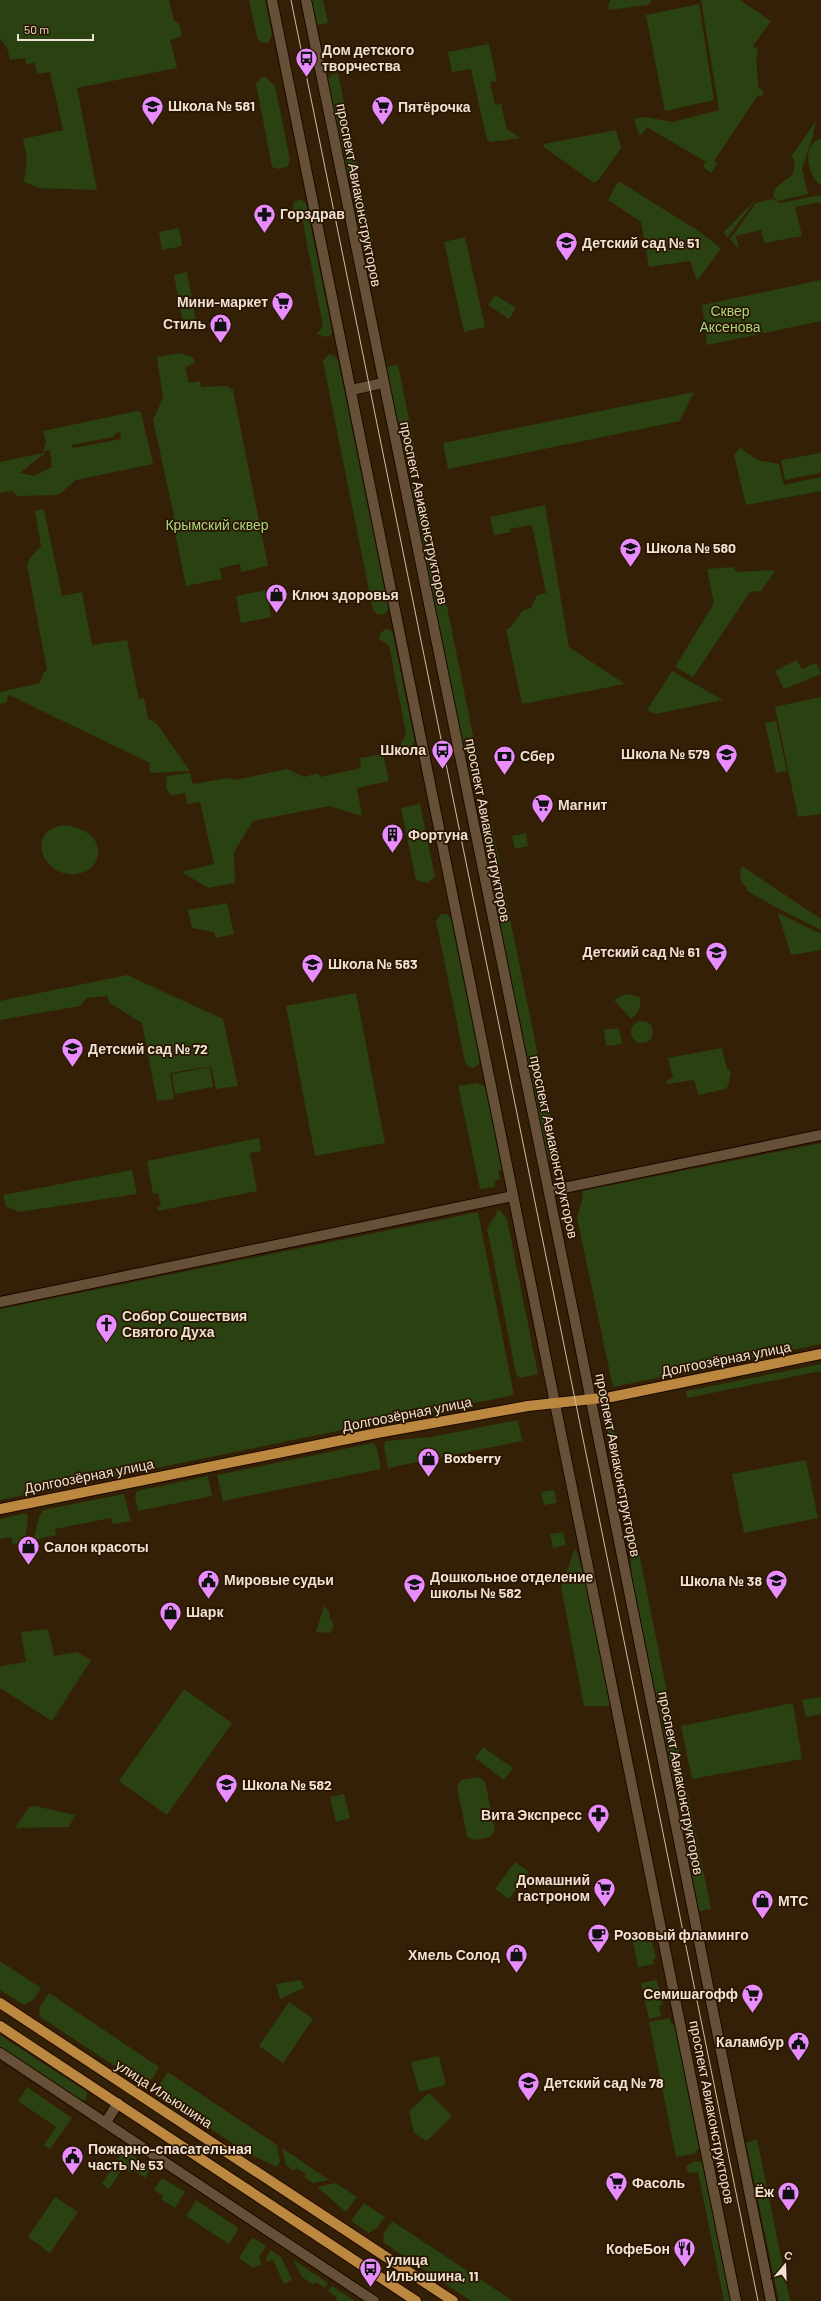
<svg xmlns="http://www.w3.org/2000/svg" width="821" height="2301" font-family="Barlow,sans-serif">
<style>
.green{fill:#2a4112;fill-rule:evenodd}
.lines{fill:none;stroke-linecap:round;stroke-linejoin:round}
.minor-casing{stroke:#1b0800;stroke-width:12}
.major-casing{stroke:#1b0800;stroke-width:12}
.minor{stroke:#675038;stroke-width:10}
.major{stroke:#bc873f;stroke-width:10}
.tram{stroke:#cbbcac;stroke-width:1}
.labels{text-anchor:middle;stroke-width:3.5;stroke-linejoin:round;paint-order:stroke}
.poi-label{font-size:14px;font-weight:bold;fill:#efe1d3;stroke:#2a1600;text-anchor:start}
.street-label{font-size:14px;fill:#efe1d3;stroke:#2a1600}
.park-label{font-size:14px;fill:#a9d682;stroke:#2a1600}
</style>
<rect width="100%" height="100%" fill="#342007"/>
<path class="green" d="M0 0H169L174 21 179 23 182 36 170 40 177 68 77 88 97 190 39 188 24 182 27 158 23 139 63 130 50 72 37 74 35 63 26 64 25 58 10 60 7 48 0 38Z
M249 0H265L272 35 268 43 260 42 257 37Z
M311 0H323L328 23 317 25Z
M611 0H652L648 5 609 10 608 5Z
M701 0H740L771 21 753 46 758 50C755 61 758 74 758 87L764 92 761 97 758 95 714 161 717 164 711 173 703 167 706 162 647 127 643 133 639 135 634 119 645 117 673 122 719 110Z
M699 4 714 100 665 111 646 15Z
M489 44 497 81 490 82 495 105 501 104 507 129 520 138 492 142 487 140 471 69 452 72 448 52Z
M338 73 359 176 347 179 328 79 331 75Z
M265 77 275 86 290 160 288 166 279 169 272 167 256 84 261 78Z
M816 121 812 139 802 168 808 194 777 201 773 196C776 183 784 183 793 174L795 160 791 157Z
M616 130 621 148 600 178 594 183 544 147V144Z
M821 139V185C807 176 801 144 821 139Z
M620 182 700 232 719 247 720 250 697 281 690 261 649 267 641 222 608 200 617 183Z
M361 184 373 243 361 246 350 189Z
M821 195V205L820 202 795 207 802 236 764 243 761 230 736 236 739 249 730 239 756 203 772 199 780 203Z
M300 199 306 203 332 331 331 335 325 337 317 334 323 326 302 218 293 210 294 202Z
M753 202H754L728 237 723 233Z
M179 228 182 246 162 250 159 232Z
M465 237 485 327 464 332 444 242Z
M187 272 196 321 183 323 174 275Z
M821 280V321L707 345 702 305Z
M495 295 516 308 509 319 488 305Z
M179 353 190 356 195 360 193 364 185 367 189 383 200 381 201 387 227 386 233 390 268 566 241 572 240 564 220 568 222 579 186 586 172 518 174 516 153 420 163 398 157 357Z
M329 354 335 356 338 360 388 606 387 612 382 615 377 614 373 610 323 361Z
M398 365 420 474 408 476 386 367Z
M694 392 680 421 448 469 443 443Z
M137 411 141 412 153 464 76 480 58 495 17 496 12 491 0 493V462L43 453 46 441 43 431ZM120 432 121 439 73 448 72 445 113 437 116 433ZM50 450 52 467 34 476 20 473 44 454 45 451Z
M740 448 758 460 779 464 784 485 821 477V491L746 505 734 455Z
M821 453V471L819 473 785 480 781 460Z
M422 483 477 755H465L410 487Z
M545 505 569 647 625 684 522 704 506 629 510 628 522 611 531 608 537 595 546 593 532 525 510 529 511 532 494 535 490 517Z
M44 509 62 596 82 592 92 645 127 640 139 699 144 698 148 718 157 724 190 771 151 773 149 769 150 763 9 695 6 703 0 704V692L36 684 40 682 43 673 47 670 27 565 30 558 41 546 35 511Z
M733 567 737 572 772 570 775 571 761 591 750 592 693 677 675 667 714 603 707 569Z
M266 590 271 617 241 623 236 596Z
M385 629 391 630 393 635 415 742 410 750 404 749 400 745 406 734 389 645 379 639 380 634Z
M797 660 802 669 815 663 817 665 821 674 784 689 775 671Z
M672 671 723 700 655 714 647 710Z
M821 697V814L798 817 775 707Z
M776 721 787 771 776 773 765 723Z
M383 754 389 781 357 788 362 816 329 806 253 821 234 852 235 883 208 888 182 872 214 864 200 802 187 804 185 793 171 796 166 788 167 776 190 773 193 784 228 778 235 780 287 769 304 777 318 773 320 777 361 768 360 758Z
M479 763 481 779 470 782 467 768Z
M420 804 435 877 427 883 416 880 401 808Z
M491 821 500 865 487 864 481 834 486 833 484 822Z
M68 825C77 828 88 831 94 839 103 852 97 867 84 872 45 887 19 827 68 825Z
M526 833 528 846 515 849 512 836Z
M742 866 821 919V930L777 908 746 890 747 888C740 882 738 875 742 866Z
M501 874 559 1159 548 1161 490 880Z
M227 903 234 934 216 938 214 932 192 928 188 910Z
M778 913 821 934V950L791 955Z
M441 914H447L451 919 480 1058 479 1064 474 1068 469 1067 465 1062 436 921Z
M127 975 223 1019 238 1086 216 1089 211 1066 170 1073 174 1099 157 1101 142 1023 110 1003 107 996 86 998 80 1006 0 1020V1001Z
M356 993 385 1143 315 1156 286 1006Z
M626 994 639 997C643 1007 638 1013 631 1019L614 1000Z
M631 1032a11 11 0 1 1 22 0a11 11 0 1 1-22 0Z
M619 1028 622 1044 606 1046 604 1030Z
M722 1048 727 1069 731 1072 728 1086 725 1089 699 1095 694 1080 667 1084 666 1081 673 1077 668 1058Z
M210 1067 213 1087 175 1094 172 1074Z
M476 1083 484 1086 486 1090 502 1170 498 1171 500 1179 494 1181 495 1187 480 1189 458 1086Z
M259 1138 261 1151 250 1153 257 1191 158 1211 157 1207 161 1206 158 1193 153 1194 147 1161Z
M821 1143V1344L613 1387 577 1218 583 1196 582 1191Z
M132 1170 137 1194 19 1212 6 1206 3 1195Z
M496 1209 501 1211 507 1219 538 1374 520 1378 516 1374 487 1228 497 1213Z
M478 1212 514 1395 0 1500V1309Z
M821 1364V1371L687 1398 686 1391Z
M612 1419 685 1781 673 1780 632 1579 630 1549 606 1421Z
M518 1420 522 1441 388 1468 384 1447 385 1441 431 1437Z
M373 1443 377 1448 381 1469 223 1501 217 1475Z
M806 1460 818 1518 744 1533 732 1474Z
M208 1476 212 1496 138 1511 135 1497 137 1491Z
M554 1490 557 1503 544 1505 541 1492Z
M124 1494 131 1521 113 1524 111 1518 55 1529 56 1535 35 1540 34 1537 39 1517 43 1510Z
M26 1513 28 1518 25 1542 13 1545 11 1537 0 1539V1519Z
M563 1532 566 1545 553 1548 550 1534Z
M576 1550 587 1586 611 1706H584L561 1587 574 1551Z
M324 1606 329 1611 330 1619 334 1625 330 1633 316 1632Z
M48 1629 54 1656 77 1652 91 1660 52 1721 0 1688V1666L26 1662 21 1632Z
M184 1689 232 1723 167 1815 119 1781Z
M821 1697V1714L806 1717 802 1700Z
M793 1703 802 1759 692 1779 681 1726Z
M483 1747 513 1768 504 1780 475 1758Z
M478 1777 485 1781 495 1830 490 1837 474 1840 467 1837 457 1786 461 1780Z
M687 1790 711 1909 699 1911 676 1797Z
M344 1794 350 1818 336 1822 330 1797Z
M35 1806 75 1815 69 1827 15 1828 29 1807Z
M515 1862 529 1872 509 1899 495 1889Z
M631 1931 650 1932 656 1959H653L654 1964 638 1967Z
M0 1961 41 1988 33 2000 24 2005 0 1990Z
M301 1980 304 1988 280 1999 276 1984Z
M657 1980 663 2005 659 2006 661 2016 649 2019 641 1983Z
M49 1993 159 2067 153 2078 142 2084 39 2016 40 2006Z
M289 2002 313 2019 283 2063 259 2046Z
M670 2018 671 2024 676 2023 700 2147 694 2154 676 2157 649 2022Z
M0 2035 87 2092 86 2100H81L0 2048Z
M439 2056 446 2085 419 2092 411 2062Z
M168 2072 277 2145 280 2162 277 2167 247 2153 159 2094 160 2083Z
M27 2087 72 2118 50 2149 44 2145 56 2127 18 2101Z
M429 2093 452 2116 427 2141 414 2133 409 2111Z
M757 2139 790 2301H779L746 2143Z
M282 2148 329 2180 313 2183 304 2177 306 2174 296 2168 294 2171 286 2165Z
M124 2150 151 2168 145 2178 133 2170 131 2173 123 2168 109 2189 102 2184Z
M695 2161 703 2162 732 2301H724L698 2172 688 2173 686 2166Z
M162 2178 185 2192 175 2208 161 2199 163 2196 154 2190Z
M335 2183 357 2197 346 2212 317 2187Z
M55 2197 78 2212 50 2253 28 2237Z
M196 2200 237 2227V2232L229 2244 186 2216Z
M364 2203 385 2217 377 2228 369 2233 351 2221Z
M392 2221 513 2301H471L383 2242 384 2233Z
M253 2238 266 2246 259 2257 262 2264 253 2268 239 2258 250 2240Z
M271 2250 281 2257 292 2280 284 2284 273 2260 267 2262 265 2259Z
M292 2259 328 2283 325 2288 316 2282 314 2285 302 2277Z
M332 2286 355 2301H338L336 2300 337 2297 328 2291Z"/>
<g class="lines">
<defs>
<path id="minor" d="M272 0 736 2301
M306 0 573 1311 771 2301
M351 390 383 383
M549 1191 821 1135
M0 1302 513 1196
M0 2053 374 2301
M106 2122 118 2103"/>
<path id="major" d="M0 1509 377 1433 528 1406 611 1397 821 1354
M0 2003 453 2301
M0 2026 416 2301"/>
</defs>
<use href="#minor" class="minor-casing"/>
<use href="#major" class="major-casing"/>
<use href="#minor" class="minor"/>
<use href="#major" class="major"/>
<path class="tram" d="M291 0 758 2301"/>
</g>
<defs>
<symbol id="bus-pin" viewBox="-11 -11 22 30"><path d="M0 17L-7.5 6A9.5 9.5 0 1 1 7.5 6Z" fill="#e98dfe" stroke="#2a1600"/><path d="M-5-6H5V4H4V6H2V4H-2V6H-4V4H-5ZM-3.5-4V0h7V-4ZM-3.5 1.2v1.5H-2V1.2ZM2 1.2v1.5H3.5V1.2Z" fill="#111"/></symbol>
<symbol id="school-pin" viewBox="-11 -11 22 30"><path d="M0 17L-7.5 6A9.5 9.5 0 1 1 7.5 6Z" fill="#e98dfe" stroke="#2a1600"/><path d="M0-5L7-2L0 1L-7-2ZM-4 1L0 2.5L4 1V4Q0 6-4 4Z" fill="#111"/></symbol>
<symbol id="supermarket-pin" viewBox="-11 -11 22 30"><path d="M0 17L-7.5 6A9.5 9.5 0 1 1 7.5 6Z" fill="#e98dfe" stroke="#2a1600"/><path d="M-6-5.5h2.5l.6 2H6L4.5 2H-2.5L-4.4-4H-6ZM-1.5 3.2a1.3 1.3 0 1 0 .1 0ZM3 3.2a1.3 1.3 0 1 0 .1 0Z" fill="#111"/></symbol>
<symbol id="pharmacy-pin" viewBox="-11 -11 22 30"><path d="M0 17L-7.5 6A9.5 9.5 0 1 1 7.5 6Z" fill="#e98dfe" stroke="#2a1600"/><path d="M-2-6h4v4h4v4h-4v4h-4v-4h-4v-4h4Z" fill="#111"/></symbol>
<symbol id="shop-pin" viewBox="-11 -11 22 30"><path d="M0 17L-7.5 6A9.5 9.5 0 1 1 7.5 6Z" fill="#e98dfe" stroke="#2a1600"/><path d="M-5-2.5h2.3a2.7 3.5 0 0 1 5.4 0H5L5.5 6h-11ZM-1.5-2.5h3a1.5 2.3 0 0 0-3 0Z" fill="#111"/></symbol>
<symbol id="bank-pin" viewBox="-11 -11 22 30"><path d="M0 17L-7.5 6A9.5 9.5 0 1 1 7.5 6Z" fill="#e98dfe" stroke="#2a1600"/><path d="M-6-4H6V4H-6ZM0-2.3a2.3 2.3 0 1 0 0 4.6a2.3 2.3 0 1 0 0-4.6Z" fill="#111"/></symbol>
<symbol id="building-pin" viewBox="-11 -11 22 30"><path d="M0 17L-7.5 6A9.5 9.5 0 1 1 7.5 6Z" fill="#e98dfe" stroke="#2a1600"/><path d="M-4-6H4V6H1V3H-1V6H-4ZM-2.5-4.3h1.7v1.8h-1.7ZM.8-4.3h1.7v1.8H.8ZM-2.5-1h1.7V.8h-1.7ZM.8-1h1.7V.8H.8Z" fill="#111"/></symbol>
<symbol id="church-pin" viewBox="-11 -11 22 30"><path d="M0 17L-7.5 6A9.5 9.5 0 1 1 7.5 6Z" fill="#e98dfe" stroke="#2a1600"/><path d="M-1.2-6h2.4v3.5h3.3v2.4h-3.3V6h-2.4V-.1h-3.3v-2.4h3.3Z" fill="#111"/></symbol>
<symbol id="civic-pin" viewBox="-11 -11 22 30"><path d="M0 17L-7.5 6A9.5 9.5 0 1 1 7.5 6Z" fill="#e98dfe" stroke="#2a1600"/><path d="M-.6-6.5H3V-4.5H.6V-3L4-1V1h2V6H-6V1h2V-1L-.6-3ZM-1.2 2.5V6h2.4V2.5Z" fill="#111"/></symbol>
<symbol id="cafe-pin" viewBox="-11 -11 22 30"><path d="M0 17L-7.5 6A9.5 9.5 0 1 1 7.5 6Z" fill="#e98dfe" stroke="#2a1600"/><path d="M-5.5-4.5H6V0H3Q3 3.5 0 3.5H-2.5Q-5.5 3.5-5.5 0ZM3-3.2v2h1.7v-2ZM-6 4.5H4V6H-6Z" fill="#111"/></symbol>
<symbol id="restaurant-pin" viewBox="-11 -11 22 30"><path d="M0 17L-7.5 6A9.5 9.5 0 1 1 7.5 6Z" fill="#e98dfe" stroke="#2a1600"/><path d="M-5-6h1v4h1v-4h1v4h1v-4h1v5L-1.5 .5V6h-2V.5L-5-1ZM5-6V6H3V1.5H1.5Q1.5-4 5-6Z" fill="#111"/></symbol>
</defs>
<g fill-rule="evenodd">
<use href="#bus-pin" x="294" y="46" width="25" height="34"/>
<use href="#school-pin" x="140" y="94" width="25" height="34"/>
<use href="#supermarket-pin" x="370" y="94" width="25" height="34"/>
<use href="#pharmacy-pin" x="252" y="202" width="25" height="34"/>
<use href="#school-pin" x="554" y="230" width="25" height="34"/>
<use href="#supermarket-pin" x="270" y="290" width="25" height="34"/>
<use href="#shop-pin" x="208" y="312" width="25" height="34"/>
<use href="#school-pin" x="618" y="536" width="25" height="34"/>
<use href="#shop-pin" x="264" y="582" width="25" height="34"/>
<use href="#bus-pin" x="430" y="738" width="25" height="34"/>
<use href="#school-pin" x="714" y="742" width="25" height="34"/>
<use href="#bank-pin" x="492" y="744" width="25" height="34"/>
<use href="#supermarket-pin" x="530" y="792" width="25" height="34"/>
<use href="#building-pin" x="380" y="822" width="25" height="34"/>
<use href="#school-pin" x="704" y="940" width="25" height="34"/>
<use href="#school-pin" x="300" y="952" width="25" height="34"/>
<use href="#school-pin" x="60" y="1036" width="25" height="34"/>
<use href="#church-pin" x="94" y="1312" width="25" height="34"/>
<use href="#shop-pin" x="416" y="1446" width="25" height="34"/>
<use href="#shop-pin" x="16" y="1534" width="25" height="34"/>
<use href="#civic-pin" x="196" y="1568" width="25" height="34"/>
<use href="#school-pin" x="764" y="1568" width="25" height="34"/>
<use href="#school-pin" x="402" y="1572" width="25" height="34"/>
<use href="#shop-pin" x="158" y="1600" width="25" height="34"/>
<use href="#school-pin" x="214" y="1772" width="25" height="34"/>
<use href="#pharmacy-pin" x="586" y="1802" width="25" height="34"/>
<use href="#supermarket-pin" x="592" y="1876" width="25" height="34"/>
<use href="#shop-pin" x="750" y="1888" width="25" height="34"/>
<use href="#cafe-pin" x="586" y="1922" width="25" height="34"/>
<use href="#shop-pin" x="504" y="1942" width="25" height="34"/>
<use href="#supermarket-pin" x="740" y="1982" width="25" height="34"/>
<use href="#civic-pin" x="786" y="2030" width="25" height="34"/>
<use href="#school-pin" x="516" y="2070" width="25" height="34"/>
<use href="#civic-pin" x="60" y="2144" width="25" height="34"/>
<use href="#supermarket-pin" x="604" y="2170" width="25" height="34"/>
<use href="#shop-pin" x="776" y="2180" width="25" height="34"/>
<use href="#restaurant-pin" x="672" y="2236" width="25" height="34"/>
<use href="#bus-pin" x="358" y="2256" width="25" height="34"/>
</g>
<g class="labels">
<g class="poi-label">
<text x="322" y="55">Дом детского<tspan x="322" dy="16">творчества</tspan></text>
<text x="168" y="111">Школа № 581</text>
<text x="398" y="112">Пятёрочка</text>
<text x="280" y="219">Горздрав</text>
<text x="582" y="248">Детский сад № 51</text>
<text x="268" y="307" text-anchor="end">Мини-маркет</text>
<text x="206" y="329" text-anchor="end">Стиль</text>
<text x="646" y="553">Школа № 580</text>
<text x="292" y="600">Ключ здоровья</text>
<text x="426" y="755" text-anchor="end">Школа</text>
<text x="710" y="759" text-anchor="end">Школа № 579</text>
<text x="520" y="761">Сбер</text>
<text x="558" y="810">Магнит</text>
<text x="408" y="840">Фортуна</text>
<text x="700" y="957" text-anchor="end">Детский сад № 61</text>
<text x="328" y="969">Школа № 583</text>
<text x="88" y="1054">Детский сад № 72</text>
<text x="122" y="1321">Собор Сошествия<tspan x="122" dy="16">Святого Духа</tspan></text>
<text x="444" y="1463">Boxberry</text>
<text x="44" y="1552">Салон красоты</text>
<text x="430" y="1582">Дошкольное отделение<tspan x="430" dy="16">школы № 582</tspan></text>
<text x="224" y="1585">Мировые судьи</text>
<text x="762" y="1586" text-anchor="end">Школа № 38</text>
<text x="186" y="1617">Шарк</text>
<text x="242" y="1790">Школа № 582</text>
<text x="582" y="1820" text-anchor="end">Вита Экспресс</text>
<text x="590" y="1885" text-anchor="end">Домашний<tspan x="590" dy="16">гастроном</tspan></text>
<text x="778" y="1906">МТС</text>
<text x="614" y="1940">Розовый фламинго</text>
<text x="500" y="1960" text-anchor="end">Хмель Солод</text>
<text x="738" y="1999" text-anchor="end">Семишагофф</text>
<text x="784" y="2047" text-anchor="end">Каламбур</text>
<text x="544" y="2088">Детский сад № 78</text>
<text x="88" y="2154">Пожарно-спасательная<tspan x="88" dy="16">часть № 53</tspan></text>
<text x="632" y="2188">Фасоль</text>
<text x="774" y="2197" text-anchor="end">Ёж</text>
<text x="670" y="2254" text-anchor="end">КофеБон</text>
<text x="386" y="2265">улица<tspan x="386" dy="16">Ильюшина, 11</tspan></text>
</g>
<g class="street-label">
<text transform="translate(359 195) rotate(79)" y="5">проспект Авиаконструкторов</text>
<text transform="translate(424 513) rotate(78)" y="5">проспект Авиаконструкторов</text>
<text transform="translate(488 830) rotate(79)" y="5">проспект Авиаконструкторов</text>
<text transform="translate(554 1147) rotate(78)" y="5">проспект Авиаконструкторов</text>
<text transform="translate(726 1359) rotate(-11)" y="5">Долгоозёрная улица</text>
<text transform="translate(407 1414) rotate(-11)" y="5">Долгоозёрная улица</text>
<text transform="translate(618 1465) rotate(79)" y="5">проспект Авиаконструкторов</text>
<text transform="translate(89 1476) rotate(-11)" y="5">Долгоозёрная улица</text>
<text transform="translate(681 1783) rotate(79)" y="5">проспект Авиаконструкторов</text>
<text transform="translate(164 2094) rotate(33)" y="5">улица Ильюшина</text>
<text transform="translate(712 2112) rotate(79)" y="5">проспект Авиаконструкторов</text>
</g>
<g class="park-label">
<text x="730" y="316">Сквер<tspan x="730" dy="16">Аксенова</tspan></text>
<text x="217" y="530">Крымский сквер</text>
</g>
</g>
<g transform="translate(785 2265) rotate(19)" stroke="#2a1600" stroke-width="3" paint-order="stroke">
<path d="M0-3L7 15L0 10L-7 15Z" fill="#efe1d3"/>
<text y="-6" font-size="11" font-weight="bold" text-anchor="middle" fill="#efe1d3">С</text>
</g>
<path d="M18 34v6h75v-6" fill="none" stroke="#efe1d3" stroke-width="2"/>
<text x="24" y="34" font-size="12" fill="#efe1d3" stroke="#2a1600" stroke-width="3" paint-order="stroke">50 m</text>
</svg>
